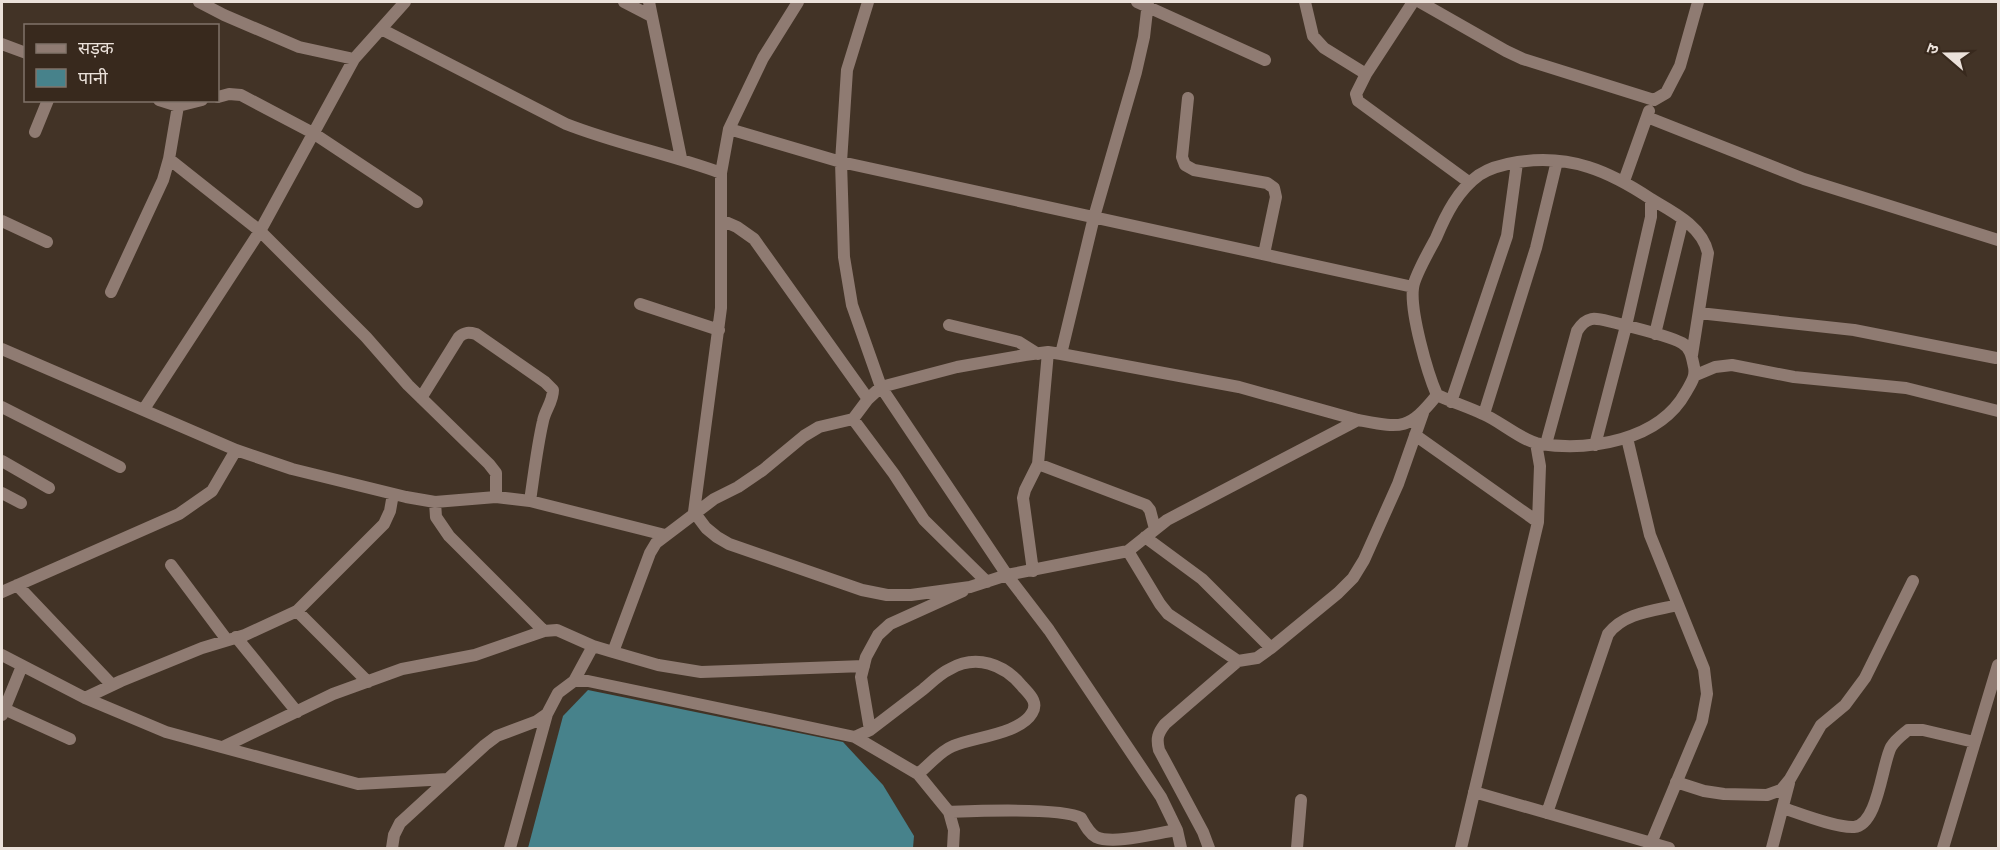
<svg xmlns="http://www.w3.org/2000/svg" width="2000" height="850" font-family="Ubuntu,'Noto Sans Devanagari',sans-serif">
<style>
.water{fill:#47828b}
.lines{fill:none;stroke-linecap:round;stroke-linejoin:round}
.street{stroke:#8f7b72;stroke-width:12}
</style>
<rect width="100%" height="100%" fill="#423326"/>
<path class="water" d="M588 690 843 742 883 785 914 836 913 848H528L563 716Z"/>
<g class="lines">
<path class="street" d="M199 2 224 15 299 47 354 59
M624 2 651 16
M649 2 681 158
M798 2 763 58 729 129 721 173V308L694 512 706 528 717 537 729 544 862 590 887 595H911L970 587 1007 575 1128 551 1167 520 1358 420C1401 428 1408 431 1437 395
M868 2 847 70 841 162 844 257 852 305 881 387 1007 575 1049 630 1161 797 1177 830 1181 848
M1137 2 1265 60
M1305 2 1313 36 1324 48 1366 74 1356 94 1358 101 1470 183
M1420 2 1506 51 1523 59 1654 100 1666 93 1680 66 1698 2
M381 29 566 124C617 144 669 154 721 173
M2 44 26 53
M1366 74 1413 2
M218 97 229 94 241 95 313 133 417 202
M1188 98 1182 157 1185 165 1194 170 1267 183 1274 188 1276 197 1264 254
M159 100 178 106 202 100
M1647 117 1804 179 1998 240
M729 129 841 162 1413 287
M35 132 48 100
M169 159 260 231 366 337 408 385 489 464 496 473V497
M1624 181 1649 111
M1651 199C1673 212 1702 226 1708 253L1692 355
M721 220 737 227 754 239 868 399
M2 221 47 242
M111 292 163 180 169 159 178 106
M640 304 719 330
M1699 313 1854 330 1996 358
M949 325 1019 342 1038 354
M1655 334 1683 219
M2 349 236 450 292 469 406 497 435 502 496 497 530 501 665 535
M1061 354 1094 217 1136 72 1144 37 1148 2
M1696 375 1715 367 1732 365 1794 377 1906 388 1998 411
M421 398 459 337C465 332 469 332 476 334L545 382 553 390C553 402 545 410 543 421 537 447 534 474 530 501
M1451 402 1507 236 1517 163
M2 407 120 467
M144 409 260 231 354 59 405 2
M1484 414 1536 248 1557 161
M853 419 894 474 924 520 987 582
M1415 435 1538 522
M1627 438 1650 535 1704 669 1707 694 1702 721 1649 848
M1546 444 1577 331C1588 313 1598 319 1616 323 1632 327 1670 336 1682 343 1691 348 1692 358 1694 367 1696 377 1691 383 1686 392 1659 441 1590 451 1540 444 1522 441 1500 421 1483 414 1468 407 1452 402 1437 395 1427 372 1410 312 1413 288 1414 277 1430 249 1436 238 1446 214 1458 190 1479 175 1491 167 1505 164 1518 162 1570 154 1609 171 1651 199V217L1626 326 1595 445
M2 461 49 488
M1038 464 1146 505 1150 510 1155 529
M2 493 21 503
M435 502 436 517 449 536 544 631
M1145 537 1202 579 1271 648
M1128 551 1160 604 1168 614 1238 661 1257 658 1271 648 1338 593 1353 578 1364 560 1398 484 1423 413
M171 565 227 640
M1033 571 1023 498 1025 490 1038 464 1048 352
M17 585 112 685
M2 592 179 514 212 491 236 450
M297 611 368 682
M236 637 297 712
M613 652 658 665 701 672 864 666
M2 655 85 698 166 732 358 784 448 779
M574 681 593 646 613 652 650 553 656 543 714 499 738 487 763 470 804 436 819 427 853 419 868 399 881 387 957 367 1025 355 1048 352 1061 354 1239 387 1358 420
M85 698 121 681 202 648 245 635 297 611 384 524 390 511 393 494
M2 708 70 739
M2 715 22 666
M870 730 861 677 866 657 878 635 890 624 963 591
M855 737 870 730C887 717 904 704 921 691 930 684 939 674 950 669 976 654 1004 664 1022 686 1029 694 1039 702 1032 713 1020 734 974 737 953 746 940 751 929 765 918 774
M223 747 333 694 402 669 475 655 544 631 557 630 593 646
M1676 782 1704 791 1724 794 1767 795 1781 790 1790 779 1821 725 1845 705 1865 678 1913 581
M1474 792 1669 848
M1783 808C1801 814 1836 828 1854 827 1878 825 1882 764 1891 747 1895 740 1902 735 1908 730H1923L1974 742
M949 812C975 811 1062 807 1081 818 1085 825 1089 833 1096 837 1114 845 1156 833 1177 830
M1547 813 1608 634C1624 613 1652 611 1678 605
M392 848 394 835 400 823 485 745 497 736 537 721 547 714 558 693 574 681H588L855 737 918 774 949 812 954 830 953 848
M510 848 547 714
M1209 848 1203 832 1159 750C1156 738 1158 733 1165 724L1238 661
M1297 848 1301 800
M1461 848 1538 522 1540 466 1536 443
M1772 848 1789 783
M1943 848 1998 665"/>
</g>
<rect width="2000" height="850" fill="none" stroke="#ebe1da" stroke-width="6"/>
<rect x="24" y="24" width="195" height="78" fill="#38291d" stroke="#807369" stroke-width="1.5"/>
<rect x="36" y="44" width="30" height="9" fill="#8f7b72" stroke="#807369" stroke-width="1.5"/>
<text x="78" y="54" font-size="18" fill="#ebe1da">सड़क</text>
<rect x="36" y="69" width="30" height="18" fill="#47828b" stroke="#807369" stroke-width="1.5"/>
<text x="78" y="84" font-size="18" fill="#ebe1da">पानी</text>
<g transform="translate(1946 54) rotate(290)" stroke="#38291d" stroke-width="4.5" paint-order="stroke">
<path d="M0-4.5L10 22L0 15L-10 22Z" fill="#ebe1da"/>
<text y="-9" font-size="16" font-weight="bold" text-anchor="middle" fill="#ebe1da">उ</text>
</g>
</svg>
